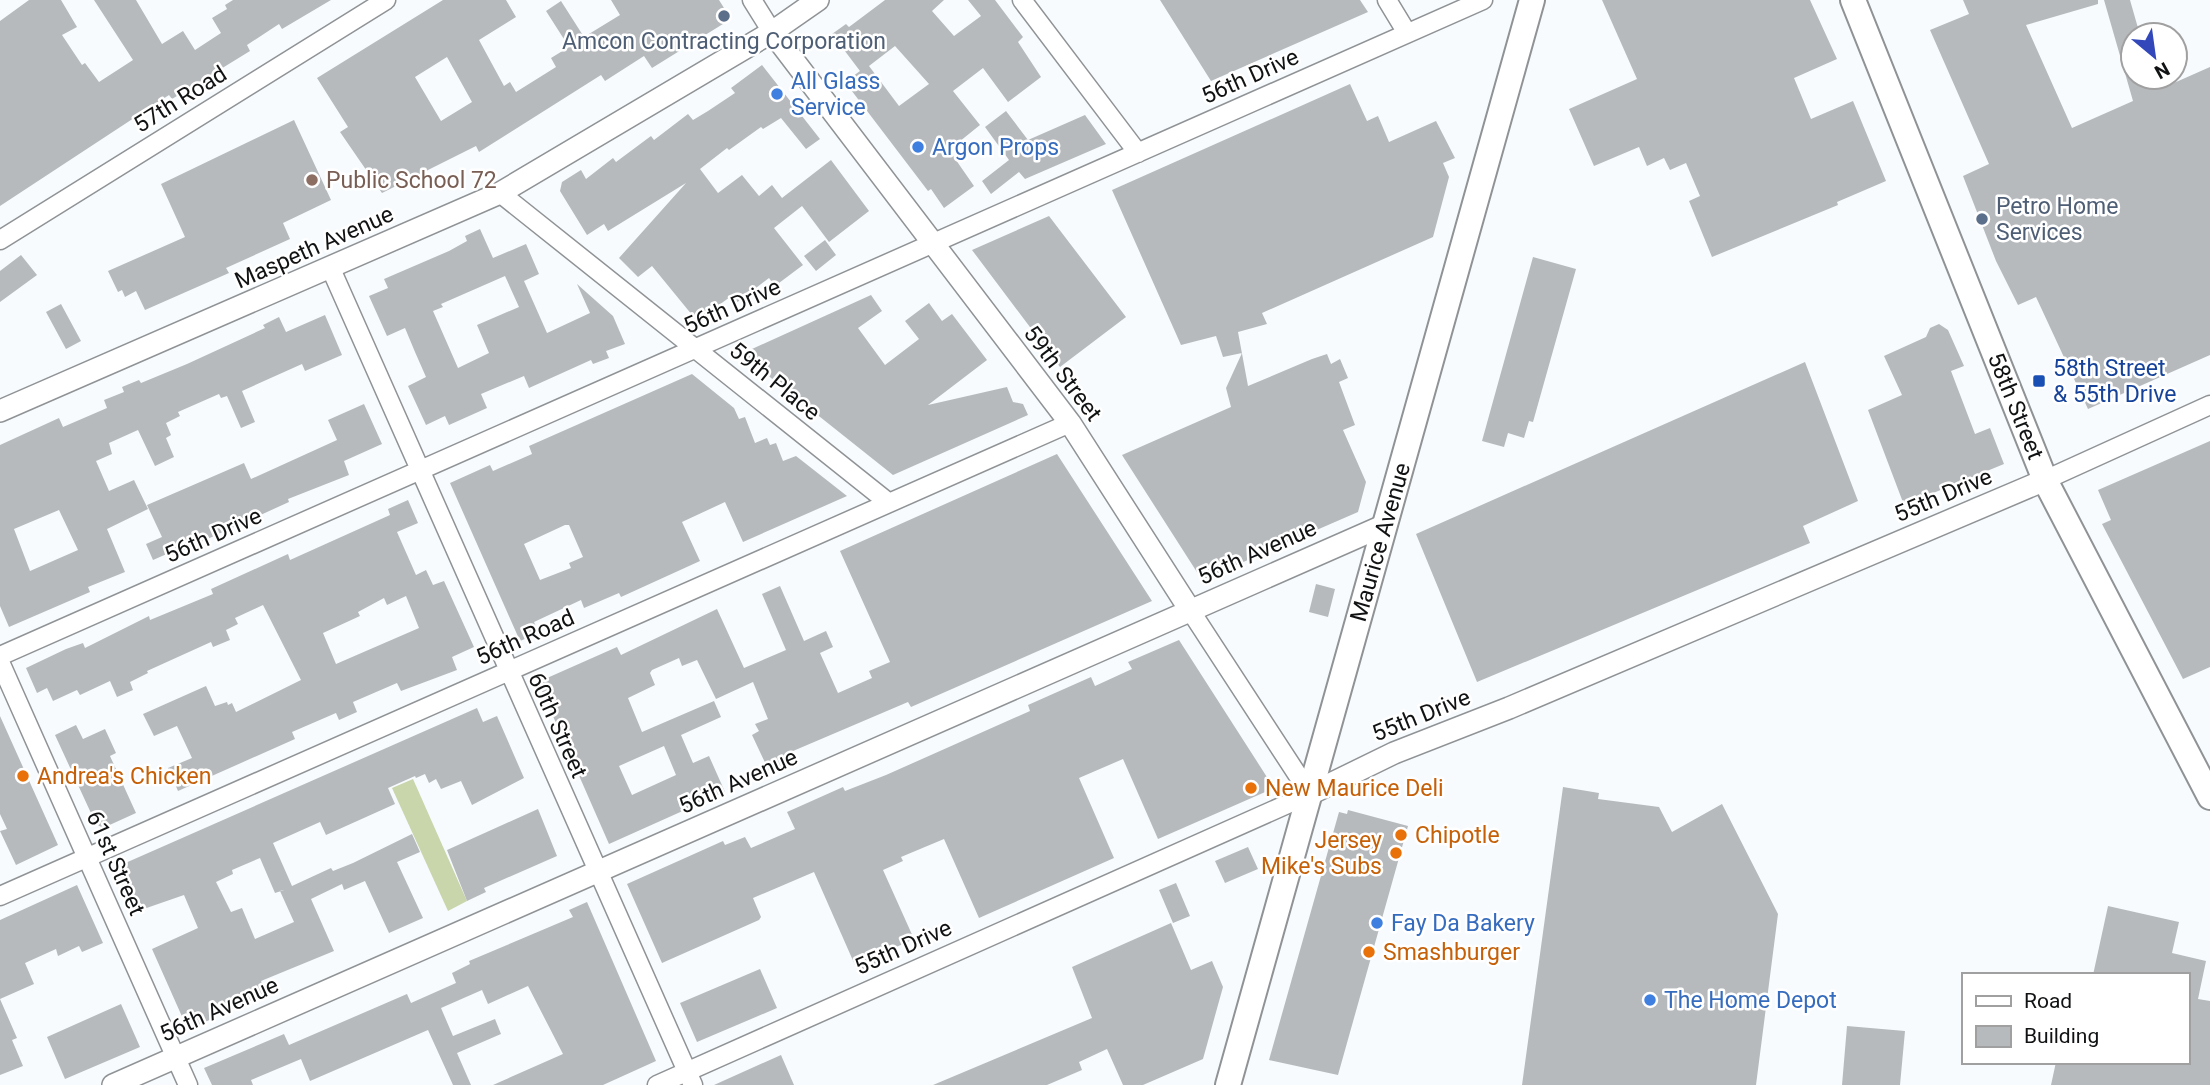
<svg xmlns="http://www.w3.org/2000/svg" width="2210" height="1085" font-family="Roboto,sans-serif">
<style>
.green{fill:#c9d5ab}
.building{fill:#b7babd;fill-rule:evenodd}
.lines{fill:none;stroke-linecap:round;stroke-linejoin:round}
.minor-casing{stroke:#909396;stroke-width:21}
.tertiary-casing{stroke:#909396;stroke-width:24}
.secondary-casing{stroke:#909396;stroke-width:28}
.minor{stroke:#fff;stroke-width:18}
.tertiary{stroke:#fff;stroke-width:21}
.secondary{stroke:#fff;stroke-width:24}
.service-dot{fill:#5c6f8a;stroke:#fff;stroke-width:2.5}
.shop-dot{fill:#3f7fe0;stroke:#fff;stroke-width:2.5}
.education-dot{fill:#8d6e63;stroke:#fff;stroke-width:2.5}
.transit-dot{fill:#1a4fb4;stroke:#fff;stroke-width:2.5}
.food-dot{fill:#e8710a;stroke:#fff;stroke-width:2.5}
.labels{text-anchor:middle;stroke-width:5;stroke-linejoin:round;paint-order:stroke}
.service-label{font-size:23px;fill:#4e5e75;stroke:#fff}
.street-label{font-size:23px;fill:#111213;stroke:#fff}
.shop-label{font-size:23px;fill:#366cbe;stroke:#fff;text-anchor:start}
.education-label{font-size:23px;fill:#785e54;stroke:#fff;text-anchor:start}
.transit-label{font-size:23px;fill:#164399;stroke:#fff;text-anchor:start}
.food-label{font-size:23px;fill:#c56008;stroke:#fff;text-anchor:start}
</style>
<rect width="100%" height="100%" fill="#f7fbfe"/>
<path class="green" d="M413 779 467 901 448 911 392 788Z"/>
<path class="building" d="M29 0H61L77 27 62 35 82 65 85 63 99 82 133 60 94 0H136L162 44 183 31 195 50 221 33 212 18 227 9 225 5 233 0H331L282 29 279 24 247 45 250 51 172 99 169 95 0 206V21Z
M443 0H506L516 17 479 40 504 86 510 82 516 92 556 67 551 58 569 47 546 11 561 1 584 37 620 15 611 0H719L731 19 652 68 644 56 605 81 601 75 479 152 476 146 382 193 340 132 348 127 317 78ZM447 57 472 102 441 121 415 77Z
M885 0H944L932 11 954 36 981 16 968 0H995L1023 37 1018 42 1041 77 1008 102 983 68 953 91 980 125 949 150 974 186 944 208 931 189 928 191 845 82 860 71 832 34 846 24 849 27ZM895 46 929 84 899 106 869 66Z
M1160 0H1360L1368 12 1211 81Z
M1602 0H1810L1837 59 1794 78 1811 119 1853 101 1886 181 1837 202 1838 205 1712 257 1689 201 1700 196 1686 163 1670 170 1664 158 1647 166 1639 147 1594 166 1569 109 1637 79Z
M1963 0H2098V4L2026 25 2072 128 2133 101 2104 0H2130L2140 35H2133V77H2163L2167 86 2210 67V355L2088 409 2036 297 2018 305 1996 261 1963 176 1989 164 1930 30 1969 14Z
M762 65 820 139 806 149 781 118 763 129 761 127 729 150 727 148 700 169 718 193 742 175 759 196 772 185 782 198 831 160 869 211 829 242 802 206 774 228 803 265 775 286 769 278 735 304 730 297 697 321 652 266 638 277 619 258 686 183 608 231 604 224 587 235 560 191 562 182 581 170 586 179 613 158 616 162 651 136 654 140 688 114 693 120 708 111 735 93 731 88Z
M1350 84 1367 121 1378 116 1389 142 1436 121 1455 158 1443 163 1449 177 1433 237 1262 313 1267 324 1238 332 1248 386 1312 359 1327 354 1331 364 1340 359 1348 378 1339 382 1355 425 1343 430 1366 482 1358 512 1202 580 1122 455 1231 407 1226 388 1242 353 1223 357 1216 336 1181 345 1112 190Z
M1006 111 1028 140 1085 115 1106 144 1025 179 1019 172 991 194 982 181 1009 160 985 127Z
M294 120 331 200 283 223 290 239 226 268 229 273 145 310 136 291 125 297 122 290 118 292 108 271 185 237 161 184Z
M1049 216 1126 317 1060 367 972 250Z
M480 229 493 258 526 244 539 274 524 281 547 333 590 313 577 284 613 316 625 344 606 351 609 358 593 364 591 360 529 388 524 376 481 394 487 408 449 425 445 416 426 425 408 386 426 377 415 352 405 328 387 336 369 296 388 288 384 279 449 251 467 241 465 236ZM505 276 519 307 477 325 489 353 458 368 433 311 443 307 441 304Z
M825 240 836 255 816 271 804 256Z
M21 255 37 275 0 302V271Z
M1533 257 1576 269 1533 422 1529 421 1524 438 1508 433 1504 447 1482 441Z
M871 295 882 311 858 328 885 365 919 339 905 321 929 303 942 321 952 314 987 360 928 405 1007 387 1013 402 1023 404 1028 415 893 475 741 354Z
M61 304 81 341 66 349 46 312Z
M325 315 342 355 305 371 302 364 242 391 255 422 241 428 227 396 221 398 219 394 178 412 180 416 166 423 171 435 166 438 174 457 155 466 138 430 109 443 112 454 96 461 109 491 134 480 148 509 107 529 125 572 88 587 90 592 9 627 0 606V445L59 418 63 427 107 408 104 400 124 392 122 387 139 380 141 383 187 364 265 328 263 325 279 317 286 332ZM59 510 78 550 30 571 14 529Z
M1939 324 1948 330 1964 366 1951 371 1975 434 1990 428 2004 464 1904 505 1868 410 1902 395 1884 356 1926 337 1930 328Z
M1805 362 1858 501 1803 526 1810 543 1477 682 1416 534Z
M692 374 734 408 739 419 745 417 755 443 767 438 770 445 776 443 783 461 796 456 847 496 743 542 725 502 682 522 700 561 621 597 619 593 584 608 581 600 534 622 539 633 520 641 450 483 490 465 493 471 532 454 529 446ZM565 525H569L583 557 569 563 571 568 540 580 524 544Z
M364 404 382 444 344 461 349 475 288 499 289 502 170 556 169 553 153 560 146 544 162 537 147 505 244 463 251 479 337 440 328 420Z
M2210 441V667L2183 679 2102 524 2111 520 2098 490Z
M1057 454 1152 601 911 707 908 702 786 754 789 762 769 771 752 735 759 731 755 724 768 719 753 682 716 699 697 660 682 666 679 658 652 670 650 673 655 685 628 698 642 732 714 701 721 717 681 735 693 763 709 756 725 792 609 844 538 682 617 647 621 655 717 609 744 668 786 650 762 594 780 586 804 641 826 631 833 647 820 653 838 693 872 678 869 671 890 662 840 551ZM664 746 676 775 632 795 619 766Z
M408 500 418 523 397 532 416 575 426 570 433 585 444 581 474 647 452 657 457 670 401 691 397 683 353 702 357 712 339 720 336 713 292 732 295 739 178 791 168 768 192 758 177 726 154 736 143 714 206 686 215 706 227 702 228 705 232 703 236 712 301 680 263 605 235 618 238 624 226 630 230 640 213 647 211 642 147 671 148 673 130 682 133 690 117 697 110 681 80 695 77 690 53 701 47 688 37 693 26 668 66 649 83 643 85 648 149 616 150 620 213 594 211 589 288 554 290 560 390 515 388 509ZM406 596 419 628 336 664 323 633 360 616 358 612 384 598 387 605Z
M1316 584 1335 589 1328 617 1309 612Z
M1179 640 1274 788 1158 839 1123 759 1079 778 1114 858 979 918 944 839 901 857 903 861 883 870 914 939 883 953 886 959 858 972 814 872 753 898 761 917 759 920 662 963 627 884 723 841 725 845 745 837 751 848 795 829 787 812 843 787 845 791 886 775 1030 711 1028 705 1091 677 1095 686 1132 669 1128 662Z
M477 708 483 722 497 716 524 778 472 805 461 781 441 789 436 779 429 783 425 774 416 778 415 776 388 788 395 804 326 835 320 822 273 843 292 886 331 868 333 871 353 863 412 834 420 852 397 862 423 918 389 933 365 881 344 890 342 884 311 899 334 951 261 981 267 993 188 1030 152 949 198 928 184 895 135 912 114 868ZM260 858 275 893 284 890 280 891 294 922 255 939 242 908 231 912 216 882 233 874 232 870Z
M0 716 58 845 16 865 0 831 7 829 0 814Z
M76 725 83 739 105 729 116 753 110 756 136 813 103 828 96 824 55 735Z
M1563 787 1599 793 1598 799 1659 807 1672 832 1722 804 1778 914 1756 1085H1522Z
M538 809 557 856 484 888 486 892 467 901 447 850Z
M1348 810 1408 826 1338 1075 1269 1060 1339 812 1347 814Z
M1248 847 1258 869 1225 883 1215 861Z
M1176 883 1190 916 1173 923 1159 890Z
M77 885 103 943 82 952 79 946 58 956 56 949 25 963 34 984 0 999V920Z
M587 902 656 1061 603 1085H493L563 1054 528 986 488 1004 482 990 441 1008 453 1036 495 1019 501 1034 457 1053 471 1085H453L428 1030 310 1081 301 1059 251 1080 253 1085H212L204 1068 284 1034 289 1045 407 994 411 1003 456 983 452 973 470 964 469 961 573 917 569 910Z
M2108 906 2179 922 2172 953 2206 961 2198 999 2210 1001V1085H2051L2056 1062H2187V975H2093Z
M1171 923 1191 970 1212 961 1223 987 1203 1059 1143 1085H1123L1107 1049 1079 1062 1082 1070 1047 1085H933L1092 1018 1072 967Z
M760 969 777 1008 697 1042 680 1003Z
M0 999 17 1038 12 1040 23 1066 0 1075Z
M121 1004 140 1047 65 1079 47 1037Z
M1847 1026 1905 1031 1900 1085H1842Z
M781 1055 794 1085H714Z"/>
<g class="lines">
<defs>
<path id="minor" d="M752 0 772 32
M1022 0 1138 153
M1387 0 1407 33
M500 193 889 503
M0 240 386 0
M331 269 693 1085
M2045 480 2210 405
M0 656 1483 0
M0 662 188 1085
M0 896 1070 423
M657 1085 1310 794 1190 610"/>
<path id="tertiary" d="M772 32 1070 423 1190 610
M0 411 500 193 772 32 818 0
M1310 794 1394 753 1509 708 2045 480
M113 1085 1385 525"/>
<path id="secondary" d="M1853 0 2045 480 2210 797
M1228 1085 1532 0"/>
</defs>
<use href="#minor" class="minor-casing"/>
<use href="#tertiary" class="tertiary-casing"/>
<use href="#secondary" class="secondary-casing"/>
<use href="#minor" class="minor"/>
<use href="#tertiary" class="tertiary"/>
<use href="#secondary" class="secondary"/>
</g>
<g class="service-dot">
<circle cx="724" cy="16" r="7"/>
<circle cx="1982" cy="219" r="7"/>
</g>
<g class="shop-dot">
<circle cx="777" cy="94" r="7"/>
<circle cx="918" cy="147" r="7"/>
<circle cx="1377" cy="923" r="7"/>
<circle cx="1650" cy="1000" r="7"/>
</g>
<circle class="education-dot" cx="312" cy="180" r="7"/>
<rect class="transit-dot" x="2032" y="374" width="14" height="14" rx="3.5"/>
<g class="food-dot">
<circle cx="23" cy="776" r="7"/>
<circle cx="1251" cy="788" r="7"/>
<circle cx="1401" cy="835" r="7"/>
<circle cx="1396" cy="853" r="7"/>
<circle cx="1369" cy="952" r="7"/>
</g>
<g class="labels">
<g class="service-label">
<text x="724" y="49">Amcon Contracting Corporation</text>
<text x="1996" y="214" text-anchor="start">Petro Home<tspan x="1996" dy="26">Services</tspan></text>
</g>
<g class="street-label">
<text transform="translate(1250 76) rotate(-24)" y="8">56th Drive</text>
<text transform="translate(180 99) rotate(-32)" y="8">57th Road</text>
<text transform="translate(314 247) rotate(-24)" y="8">Maspeth Avenue</text>
<text transform="translate(732 306) rotate(-24)" y="8">56th Drive</text>
<text transform="translate(1063 373) rotate(53)" y="8">59th Street</text>
<text transform="translate(775 381) rotate(39)" y="8">59th Place</text>
<text transform="translate(2016 406) rotate(68)" y="8">58th Street</text>
<text transform="translate(1943 495) rotate(-23)" y="8">55th Drive</text>
<text transform="translate(213 535) rotate(-24)" y="8">56th Drive</text>
<text transform="translate(1380 542) rotate(-74)" y="8">Maurice Avenue</text>
<text transform="translate(1257 552) rotate(-24)" y="8">56th Avenue</text>
<text transform="translate(525 637) rotate(-24)" y="8">56th Road</text>
<text transform="translate(1421 715) rotate(-22)" y="8">55th Drive</text>
<text transform="translate(558 725) rotate(66)" y="8">60th Street</text>
<text transform="translate(738 781) rotate(-24)" y="8">56th Avenue</text>
<text transform="translate(116 863) rotate(66)" y="8">61st Street</text>
<text transform="translate(903 947) rotate(-24)" y="8">55th Drive</text>
<text transform="translate(219 1009) rotate(-24)" y="8">56th Avenue</text>
</g>
<g class="shop-label">
<text x="791" y="89">All Glass<tspan x="791" dy="26">Service</tspan></text>
<text x="932" y="155">Argon Props</text>
<text x="1391" y="931">Fay Da Bakery</text>
<text x="1664" y="1008">The Home Depot</text>
</g>
<g class="education-label">
<text x="326" y="188">Public School 72</text>
</g>
<g class="transit-label">
<text x="2053" y="376">58th Street<tspan x="2053" dy="26">&amp; 55th Drive</tspan></text>
</g>
<g class="food-label">
<text x="37" y="784">Andrea's Chicken</text>
<text x="1265" y="796">New Maurice Deli</text>
<text x="1415" y="843">Chipotle</text>
<text x="1382" y="848" text-anchor="end">Jersey<tspan x="1382" dy="26">Mike's Subs</tspan></text>
<text x="1383" y="960">Smashburger</text>
</g>
</g>
<rect x="1962" y="973" width="228" height="91" fill="#ffffff" stroke="#a0a0a1" stroke-width="2"/>
<rect x="1976" y="996" width="35" height="10" fill="#ffffff" stroke="#a0a0a1" stroke-width="2"/>
<text x="2024" y="1008" font-size="21" fill="#111213">Road</text>
<rect x="1976" y="1026" width="35" height="21" fill="#b7babd" stroke="#a0a0a1" stroke-width="2"/>
<text x="2024" y="1043" font-size="21" fill="#111213">Building</text>
<g transform="translate(2154 56) rotate(151)"><circle r="33" fill="#ffffff" stroke="#a0a0a1" stroke-width="2"/>
<path d="M0-5L12 26L0 18L-12 26Z" fill="#3247b9"/>
<text y="-10" font-size="19" font-weight="bold" text-anchor="middle" fill="#111213">N</text>
</g>
</svg>
